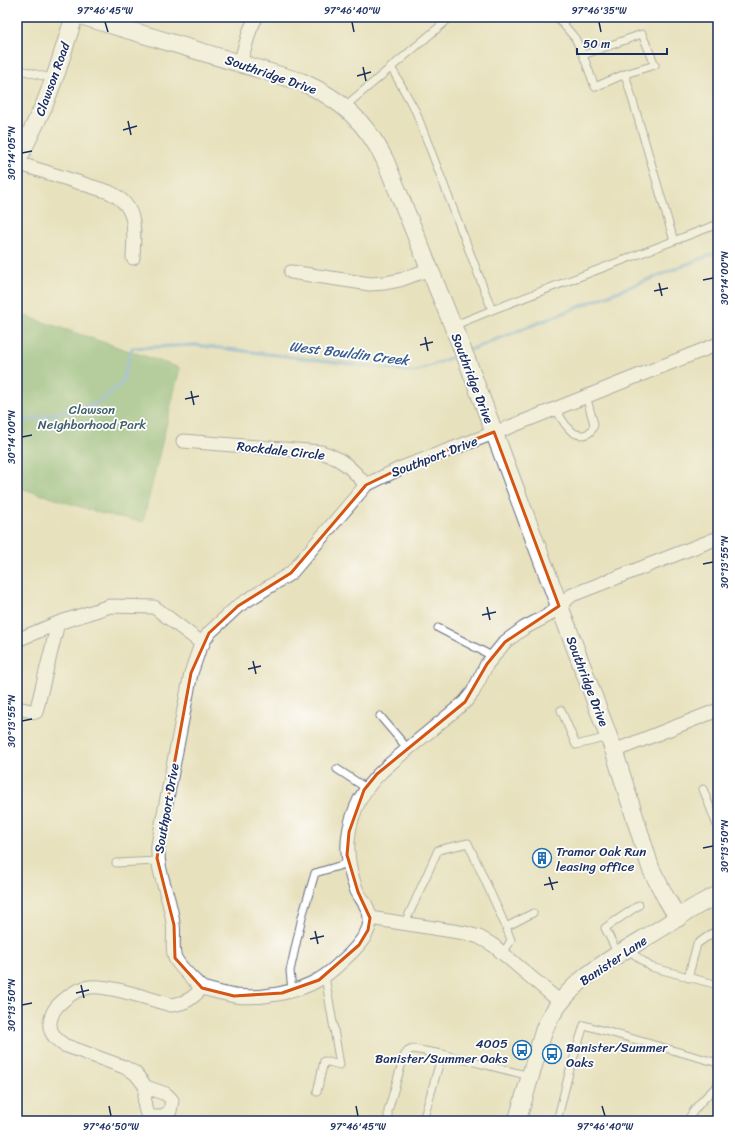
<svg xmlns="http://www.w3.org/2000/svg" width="735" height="1138" font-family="Sriracha,sans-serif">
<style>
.forest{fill:#78b474;stroke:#4a7269}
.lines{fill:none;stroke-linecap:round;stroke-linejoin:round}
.stream{stroke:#66a4d8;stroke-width:3.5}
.service-casing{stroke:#636d80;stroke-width:9}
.minor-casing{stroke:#636d80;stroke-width:15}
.tertiary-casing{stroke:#636d80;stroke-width:19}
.service{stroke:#fff;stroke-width:7}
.minor{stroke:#fff;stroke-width:13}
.tertiary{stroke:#fff;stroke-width:17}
.marked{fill:none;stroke:#d45514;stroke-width:3;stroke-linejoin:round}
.ticks{fill:none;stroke:#1b2f5e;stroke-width:1.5}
.labels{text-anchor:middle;stroke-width:3.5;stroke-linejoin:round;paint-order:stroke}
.street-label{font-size:13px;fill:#1b2f5e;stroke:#fff}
.park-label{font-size:13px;fill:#40606a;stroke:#fff}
.poi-label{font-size:13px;fill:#1b2f5e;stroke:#fff;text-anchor:start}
.water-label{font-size:14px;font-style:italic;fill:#395e8f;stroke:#fff}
.neatline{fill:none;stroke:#1b2f5e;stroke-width:1.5}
.ticks-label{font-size:10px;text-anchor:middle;fill:#1b2f5e}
</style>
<rect width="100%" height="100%" fill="#fff"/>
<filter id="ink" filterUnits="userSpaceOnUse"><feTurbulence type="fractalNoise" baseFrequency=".025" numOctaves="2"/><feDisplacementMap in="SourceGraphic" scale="8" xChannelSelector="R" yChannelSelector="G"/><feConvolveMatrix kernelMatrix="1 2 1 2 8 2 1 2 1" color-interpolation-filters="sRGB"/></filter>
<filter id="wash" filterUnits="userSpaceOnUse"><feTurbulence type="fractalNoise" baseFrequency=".012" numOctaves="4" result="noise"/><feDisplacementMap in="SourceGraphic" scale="16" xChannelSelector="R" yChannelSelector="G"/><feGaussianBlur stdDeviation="0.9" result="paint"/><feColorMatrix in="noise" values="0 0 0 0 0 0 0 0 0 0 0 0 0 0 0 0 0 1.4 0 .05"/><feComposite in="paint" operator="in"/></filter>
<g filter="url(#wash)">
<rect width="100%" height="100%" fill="#e8e1be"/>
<path class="forest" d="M17 313 180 368 143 522 103 514 17 487Z"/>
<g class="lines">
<path class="stream" d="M467 351 718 252
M17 423 98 403 122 383 132 348 195 345 415 372 460 354"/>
</g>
</g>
<g filter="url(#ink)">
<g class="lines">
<defs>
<path id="service" d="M557 17 575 38 583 55 595 87 625 74 655 65 642 34 583 55
M391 67 416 112 492 310 718 224
M17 69 54 79
M625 74 674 241
M344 107 451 17
M453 326 492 310
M555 408C562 419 571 440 587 434 591 432 593 429 594 424L586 396
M438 628 492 656
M561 710 576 745 609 737
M380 716 408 749
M337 769 366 788
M703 789 718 828
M116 863 157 861
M405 923 438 850 468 843 506 927 533 913
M627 949 651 967 718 985
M503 954 511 940 506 927
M618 954 605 928 639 905
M688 978 697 944 718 929
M292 990 290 971 302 917 315 873 349 863
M317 1092 324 1061 340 1065 325 976
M388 1121V1111L404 1056 408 1051 413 1049 442 1054 530 1076
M423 1121 442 1054
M557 1121 569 1073 584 1025 718 1063
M688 1121C692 1109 709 1094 718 1085"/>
<path id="minor" d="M240 63 250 30 256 17
M17 163 109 192C139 206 134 230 133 258
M291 272 370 284 385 283 400 280 430 269
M183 441 321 452C343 459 351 468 366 485
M17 640 58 623 110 606 154 607 203 644
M17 708 36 712 58 623
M614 751 718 710
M370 918 465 933 479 937 493 945 559 1001
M202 988C194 980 180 968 175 958 171 947 175 935 173 924 171 897 156 874 158 845L191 673 200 647 209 633 238 606 291 573 366 485 401 468 507 428 718 344
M202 988C213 991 224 994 235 996 261 999 297 993 320 979 331 973 340 963 350 954 359 945 371 932 370 918 370 908 361 899 357 891 346 863 344 837 356 808 367 780 391 763 414 744 431 730 448 716 465 702L473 692 487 664 505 642 524 628 547 616 572 595 718 538
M146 1087 166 1094 172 1100 170 1111C163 1117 157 1118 149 1116 142 1108 145 1097 146 1087L135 1073 124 1067 64 1045C55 1039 47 1030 51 1018 53 1009 59 1004 65 999 72 993 82 988 90 987 107 984 153 1000 171 1005 186 1003 192 999 202 988"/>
<path id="tertiary" d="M85 17 302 82C341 99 366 122 385 160L468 363 614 751 651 869 666 898 678 918
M17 162 45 103 57 71 74 17
M517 1121 544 1030C565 980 616 956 660 929 678 918 698 903 718 895"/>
</defs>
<use href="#service" class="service-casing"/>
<use href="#minor" class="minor-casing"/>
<use href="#tertiary" class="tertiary-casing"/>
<use href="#service" class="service"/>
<use href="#minor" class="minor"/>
<use href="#tertiary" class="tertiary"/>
</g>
</g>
<path d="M0 0H735V1138H0ZM494 432 559 606 505 642 487 664 465 702 377 774 364 790 349 832 347 855 358 892 370 918 368 930 359 945 319 980 282 993 234 996 202 988 175 958 174 925 157 858 191 673 209 633 238 606 291 573 366 485 401 468Z" fill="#e8e1be" fill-opacity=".55" fill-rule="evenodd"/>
<path class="marked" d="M494 432 559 606 505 642 487 664 465 702 377 774 364 790 349 832 347 855 358 892 370 918 368 930 359 945 319 980 282 993 234 996 202 988 175 958 174 925 157 858 191 673 209 633 238 606 291 573 366 485 401 468Z"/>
<path class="ticks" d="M105 22 108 32M352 22 354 32M599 22 601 32M363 67 366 81M357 76 371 72M128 121 131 135M123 130 137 126M22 153 32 151M703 280 713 278M659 283 662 296M654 291 668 288M425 337 428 351M420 345 433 342M191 391 194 405M185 399 199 396M22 437 32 435M703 564 713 562M487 607 490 620M482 615 496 612M253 661 256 674M248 669 261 666M22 721 32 719M703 848 713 846M549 877 553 890M544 885 558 882M315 931 318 944M310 939 324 936M81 985 84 998M76 993 89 990M22 1005 32 1003M109 1106 111 1116M356 1106 358 1116M602 1106 605 1116"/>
<defs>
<symbol id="building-ring" viewBox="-11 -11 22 22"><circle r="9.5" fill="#fff" stroke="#1f6fb2" stroke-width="1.5"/><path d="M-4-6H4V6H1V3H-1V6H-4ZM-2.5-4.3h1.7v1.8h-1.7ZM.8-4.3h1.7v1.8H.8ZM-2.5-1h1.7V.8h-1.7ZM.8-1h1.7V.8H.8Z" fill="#1f6fb2"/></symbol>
<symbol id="bus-ring" viewBox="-11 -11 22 22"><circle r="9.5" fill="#fff" stroke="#1f6fb2" stroke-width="1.5"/><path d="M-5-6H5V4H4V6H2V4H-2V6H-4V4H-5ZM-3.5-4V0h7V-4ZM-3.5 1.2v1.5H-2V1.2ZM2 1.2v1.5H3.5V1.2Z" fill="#1f6fb2"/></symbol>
</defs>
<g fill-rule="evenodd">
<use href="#building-ring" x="531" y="847" width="22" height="22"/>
<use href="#bus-ring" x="511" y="1039" width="22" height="22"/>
<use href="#bus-ring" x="541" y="1043" width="22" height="22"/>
</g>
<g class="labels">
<g class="street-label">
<text transform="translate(271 74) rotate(19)" y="5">Southridge Drive</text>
<text transform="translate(52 79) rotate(-70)" y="5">Clawson Road</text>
<text transform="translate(473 378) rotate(69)" y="5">Southridge Drive</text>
<text transform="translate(281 450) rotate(6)" y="5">Rockdale Circle</text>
<text transform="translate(434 456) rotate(-21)" y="5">Southport Drive</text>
<text transform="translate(588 681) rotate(69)" y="5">Southridge Drive</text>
<text transform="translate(166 808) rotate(-80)" y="5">Southport Drive</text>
<text transform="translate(613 960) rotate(-34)" y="5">Banister Lane</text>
</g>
<g class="park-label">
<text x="92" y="414">Clawson<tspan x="92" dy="15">Neighborhood Park</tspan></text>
</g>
<g class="poi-label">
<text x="556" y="856">Tramor Oak Run<tspan x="556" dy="15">leasing office</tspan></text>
<text x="508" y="1048" text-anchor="end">4005<tspan x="508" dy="15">Banister/Summer Oaks</tspan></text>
<text x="566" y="1052">Banister/Summer<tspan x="566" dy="15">Oaks</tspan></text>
</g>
<g class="water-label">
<text transform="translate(349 353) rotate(7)" y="5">West Bouldin Creek</text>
</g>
</g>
<rect width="735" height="1138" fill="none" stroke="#fff" stroke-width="44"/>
<path d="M577 48v6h90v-6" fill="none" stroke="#1b2f5e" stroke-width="2"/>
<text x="583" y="48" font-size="12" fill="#1b2f5e" stroke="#ffffff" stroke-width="3" paint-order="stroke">50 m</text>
<rect x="22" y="22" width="691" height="1094" class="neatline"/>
<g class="ticks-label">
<text x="105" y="14">97°46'45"W</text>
<text x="352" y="14">97°46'40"W</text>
<text x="599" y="14">97°46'35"W</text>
<text transform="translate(11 153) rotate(-90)" y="4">30°14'05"N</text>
<text transform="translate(724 278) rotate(-90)" y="4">30°14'00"N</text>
<text transform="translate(11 437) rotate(-90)" y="4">30°14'00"N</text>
<text transform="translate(724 562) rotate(-90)" y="4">30°13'55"N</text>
<text transform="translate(11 721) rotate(-90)" y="4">30°13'55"N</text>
<text transform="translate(724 846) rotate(-90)" y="4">30°13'50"N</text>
<text transform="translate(11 1005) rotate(-90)" y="4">30°13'50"N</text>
<text x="111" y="1130">97°46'50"W</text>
<text x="358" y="1130">97°46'45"W</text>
<text x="605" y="1130">97°46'40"W</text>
</g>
</svg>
